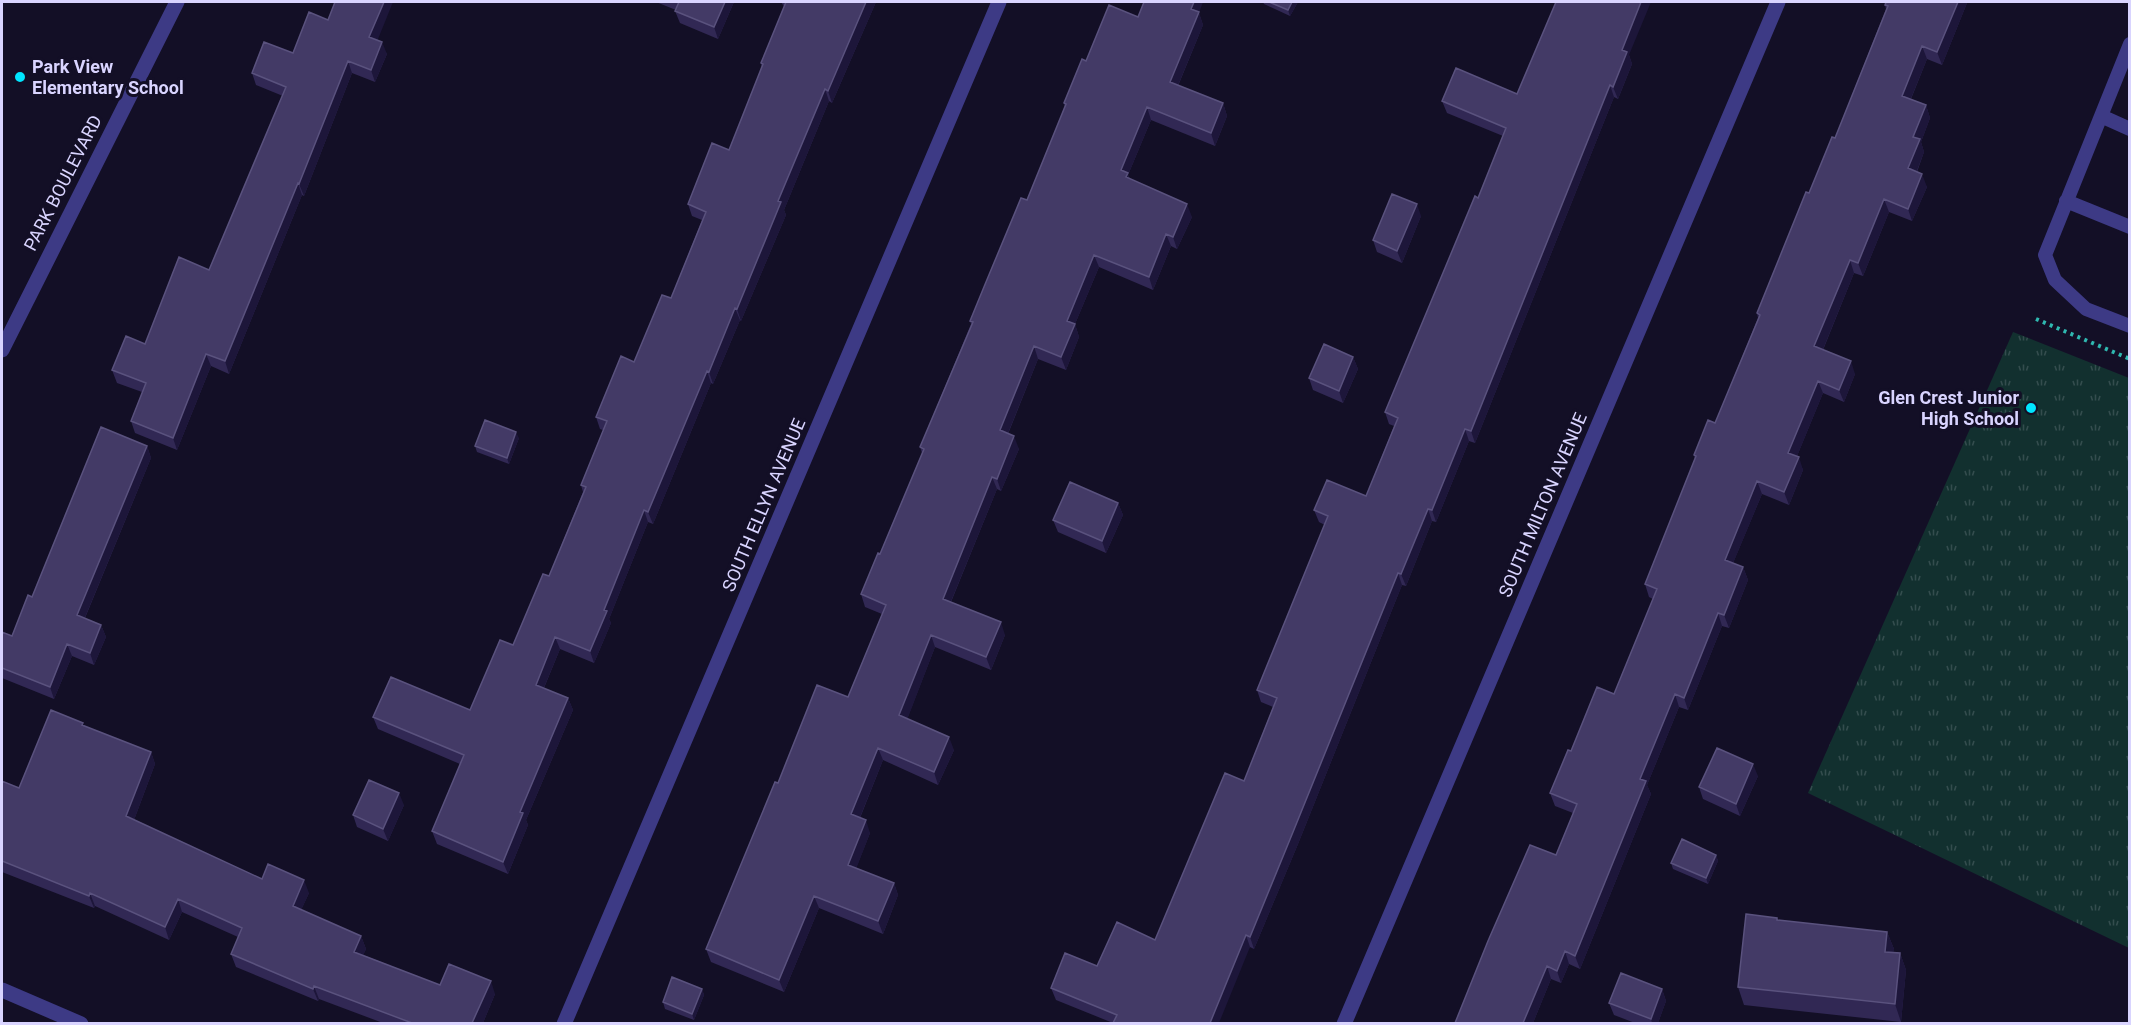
<svg xmlns="http://www.w3.org/2000/svg" width="2131" height="1025" font-family="Roboto,sans-serif">
<style>
.grass{fill:url(#grass-tufts)}
.lines{fill:none;stroke-linecap:round;stroke-linejoin:round}
.path{stroke:#2fb8b0;stroke-width:4;stroke-dasharray:3 4.5;stroke-linecap:butt}
.service{stroke:#3d3a85;stroke-width:14}
.minor{stroke:#3d3a85;stroke-width:15}
.wall{fill:#312854}
.shaded-wall{fill:#1d163a}
.building{fill:#433a66;stroke:#5a527e;stroke-width:1.5}
.poi-dot{fill:#00e5ff;stroke:#130f26;stroke-width:2}
.labels{text-anchor:middle;stroke-width:6;stroke-linejoin:round;paint-order:stroke}
.poi-label{font-size:18px;font-weight:bold;fill:#d9d4ff;stroke:#130f26;text-anchor:start}
.street-label{font-size:18px;fill:#d9d4ff;stroke:#130f26}
</style>
<defs>
<pattern id="grass-tufts" width="24" height="20" patternUnits="userSpaceOnUse" patternTransform="scale(1.5)"><rect width="24" height="20" fill="#12302f"/><path d="M3 7l-1-3M5 7V3M7 7l1-3M15 17l-1-3M17 17v-4M19 17l1-3" fill="none" stroke="#344d4e"/></pattern>
</defs>
<rect width="100%" height="100%" fill="#130f26"/>
<path class="grass" d="M2013 332 2129 378V948L1808 793Z"/>
<g class="lines">
<path class="path" d="M2036 319 2130 359"/>
<path class="service" d="M2130 44 2045 255 2055 280 2086 309 2130 326
M2101 116 2130 129
M2066 201 2130 227"/>
<path class="minor" d="M2 350 177 2
M2 990 81 1024
M564 1024 999 2
M1344 1024 1778 2"/>
</g>
<path class="wall" d="M656 2H734L718 39 680 23 675 11 676 10Z
M781 2H876L832 103 829 101 784 210 786 215 741 321 740 320 713 384 711 383 653 524 648 522 609 619 611 623 594 663 560 649 544 688 568 698 573 710 526 820 528 825 508 874 437 844 432 831 460 764 378 729 373 717 470 710 513 645 549 576 583 492 581 485 603 430 600 429 596 417 634 362 671 298 702 220 692 216 688 204 729 150 762 68 761 63 784 6 783 5Z
M1263 2H1298L1290 16 1264 4Z
M1886 2H1966L1967 3 1942 65 1927 59 1911 99 1926 105 1930 118 1921 142 1924 152 1917 172 1927 187 1912 221 1889 212 1863 276 1854 273 1823 350 1855 374 1844 402 1823 393 1797 456 1803 470 1789 505 1762 494 1733 563 1743 567 1748 580 1729 628 1722 626 1688 710 1679 707 1647 785 1651 794 1580 969 1569 964 1561 983 1551 979 1533 1023H1455L1556 855 1573 813 1555 806 1550 793 1571 751 1614 694 1653 599 1649 597 1645 584 1695 459 1694 455 1715 423 1758 318 1757 313 1809 193 1835 138 1886 9 1885 5Z
M1199 13 1203 25 1178 86 1223 103 1227 116 1215 146 1151 120 1128 175 1130 179 1192 217 1177 249 1171 246 1153 290 1099 267 1075 324 1079 337 1066 370 1038 359 1008 434 1019 449 1001 491 997 489 951 602 1005 635 991 670 935 647 907 719 954 750 938 785 883 760 860 818 870 833 856 868 894 883 898 895 883 934 819 908 784 992 711 962 706 949 778 783 848 697 882 614 865 607 861 594 880 554 922 453 920 447 971 324 970 321 1027 200 1065 107 1064 103 1086 61 1138 17Z
M377 40 387 54 375 82 352 73 304 196 302 195 229 374 211 366 177 450 135 433 131 421 142 392 117 383 112 370 145 344 209 270 283 96 256 85 252 73 293 53Z
M1629 55 1632 64 1618 99 1614 97 1475 443 1469 441 1436 522 1432 521 1406 586 1402 585 1298 844 1254 949 1250 947 1113 1023 1056 1000 1051 988 1155 940 1244 781 1273 707 1261 702 1257 690 1325 525 1319 522 1314 510 1366 496 1394 426 1389 424 1385 412 1478 198 1503 136 1447 113 1442 101 1517 94Z
M1421 216 1402 263 1377 252 1373 240Z
M1353 357 1358 369 1343 403 1313 390 1309 378Z
M519 438 509 464 477 452 475 446Z
M147 446 151 458 85 618 101 625 106 637 94 665 72 656 54 699 2 678V632L12 636 32 597Z
M1118 503 1123 515 1106 553 1058 532 1053 520Z
M84 726 151 752 155 764 134 820 262 879 309 893 301 910 361 936 366 949 363 955 440 985 495 994 483 1023H383L319 999 318 1001 236 967 231 954 238 937 182 912 169 940 95 906 94 908 2 872V781L19 788Z
M1758 776 1740 816 1703 799 1699 787Z
M404 805 388 841 357 827 353 815Z
M1716 855 1718 861 1708 884 1673 869 1671 863Z
M1777 918 1778 920 1887 932 1894 949 1893 952 1900 953 1906 970 1901 1022 1744 1005 1738 987Z
M702 989 704 995 694 1020 665 1009 663 1002Z
M1662 989 1666 1001 1658 1023H1635L1614 1015 1609 1003Z"/>
<path class="shaded-wall" d="M384 2H393L374 49 369 37Z
M725 2H734L718 39 714 27Z
M866 2H876L832 103 828 91Z
M1194 2H1203L1199 13 1203 25 1174 95 1170 82 1191 9Z
M1292 2H1298L1290 16 1288 10Z
M1641 2H1651L1629 55 1632 64 1618 99 1613 87 1622 50Z
M1958 2H1966L1967 3 1942 65 1937 52Z
M382 42 387 54 375 82 371 70Z
M1922 46 1927 59 1907 108 1902 96Z
M348 61 352 73 304 196 299 184Z
M1610 85 1614 97 1475 443 1471 431Z
M825 89 829 101 784 210 786 215 741 321 737 309 778 201Z
M1223 103 1227 116 1215 146 1211 133Z
M1926 105 1930 118 1921 142 1924 152 1913 181 1908 168 1913 137Z
M1147 107 1151 120 1128 175 1132 186 1121 170Z
M1922 174 1927 187 1912 221 1908 209Z
M298 183 302 195 229 374 225 361Z
M1884 199 1889 212 1863 276 1858 263Z
M1187 204 1192 217 1177 249 1173 237Z
M1417 204 1421 216 1402 263 1397 251Z
M1166 234 1171 246 1153 290 1149 277Z
M1094 255 1099 267 1075 324 1079 337 1066 370 1061 357 1067 321Z
M1850 260 1854 273 1819 359 1814 346Z
M735 308 740 320 713 384 709 372Z
M1034 346 1038 359 1004 443 1000 430Z
M206 354 211 366 177 450 173 438Z
M1353 357 1358 369 1343 403 1339 391Z
M1851 361 1855 374 1844 402 1839 390Z
M707 371 711 383 653 524 648 512Z
M1818 381 1823 393 1793 466 1788 453Z
M1465 429 1469 441 1436 522 1432 510Z
M516 432 519 438 509 464 507 458Z
M1014 436 1019 449 1001 491 997 479Z
M147 446 151 458 81 627 77 615Z
M1799 457 1803 470 1789 505 1784 492Z
M992 477 997 489 947 611 943 599Z
M1757 481 1762 494 1729 573 1725 560Z
M1118 503 1123 515 1106 553 1102 541Z
M1428 509 1432 521 1406 586 1401 574Z
M644 510 648 522 609 619 611 623 594 663 590 651 604 610Z
M1743 567 1748 580 1729 628 1724 615Z
M1398 573 1402 585 1298 844 1254 949 1250 937Z
M1718 613 1722 626 1688 710 1684 698Z
M1001 622 1005 635 991 670 986 657Z
M101 625 106 637 94 665 90 653Z
M931 635 935 647 904 728 899 715Z
M555 637 560 649 540 697 536 685Z
M67 644 72 656 54 699 50 687Z
M1675 694 1679 707 1647 785 1651 794 1580 969 1575 956 1640 779Z
M568 698 573 710 526 820 528 825 508 874 503 862 520 812Z
M949 737 954 750 938 785 934 772Z
M878 748 883 760 856 827 851 814Z
M151 752 155 764 131 828 126 816Z
M1753 764 1758 776 1740 816 1736 804Z
M399 793 404 805 388 841 383 829Z
M866 820 870 833 853 877 848 865Z
M1716 855 1718 861 1708 884 1706 878Z
M304 880 309 893 297 919 293 906Z
M894 883 898 895 883 934 878 921Z
M90 893 95 906 94 908 89 896Z
M814 896 819 908 784 992 779 980Z
M178 899 182 912 169 940 165 927Z
M1887 932 1894 949 1892 969 1885 952Z
M1246 935 1250 947 1219 1023H1210Z
M361 936 366 949 359 964 354 952Z
M1565 951 1569 964 1561 983 1557 971Z
M1900 953 1906 970 1901 1022 1895 1004Z
M1547 966 1551 979 1533 1023H1523Z
M491 981 495 994 483 1023H472Z
M314 986 319 999 318 1001 313 989Z
M702 989 704 995 694 1020 692 1014Z
M1662 989 1666 1001 1658 1023H1652L1651 1019Z"/>
<path class="building" d="M335 2H384L369 37 382 42 371 70 348 61 299 184 298 183 225 361 206 354 173 438 131 421 146 383 112 370 126 336 145 344 179 257 209 270 286 87 252 73 264 42 293 53 309 12 328 20Z
M679 2H725L714 27 675 11Z
M786 2H866L828 91 825 89 778 201 781 202 737 309 735 308 709 372 707 371 648 512 644 510 604 610 607 611 590 651 555 637 536 685 568 698 520 812 523 813 503 862 432 831 464 755 373 717 391 677 470 710 500 640 513 645 543 574 549 576 586 487 581 485 607 421 596 417 621 356 634 362 662 295 671 298 706 212 688 204 712 143 729 150 763 64 761 63Z
M1144 2H1194L1191 9 1199 12 1170 82 1223 103 1211 133 1147 107 1121 170 1128 173 1126 177 1187 204 1173 237 1166 234 1149 277 1094 255 1067 321 1075 324 1061 357 1034 346 1000 430 1014 436 997 479 992 477 943 599 1001 622 986 657 931 635 899 715 949 737 934 772 878 748 851 814 866 820 848 865 894 883 878 921 814 896 779 980 706 949 775 782 778 783 817 685 848 697 886 605 861 594 878 553 880 554 924 449 920 447 973 322 970 321 986 282 1021 198 1027 200 1066 104 1064 103 1082 59 1086 61 1109 5 1138 17Z
M1269 2H1292L1288 10Z
M1556 2H1641L1622 50 1627 52 1613 87 1610 85 1471 431 1465 429 1432 510 1428 509 1401 574 1398 573 1293 832 1250 937 1246 935 1210 1023H1113L1117 1015 1051 988 1065 953 1097 966 1117 922 1155 940 1225 773 1244 781 1277 698 1257 690 1328 516 1314 510 1327 480 1366 496 1398 418 1385 412 1475 196 1478 198 1506 128 1442 101 1456 68 1517 94Z
M1886 2H1958L1937 52 1922 46 1902 96 1926 105 1913 137 1920 139 1908 168 1922 174 1908 209 1884 199 1858 263 1850 260 1814 346 1851 361 1839 390 1818 381 1788 453 1799 457 1784 492 1757 481 1725 560 1743 567 1724 615 1718 613 1684 698 1675 694 1640 779 1646 781 1575 956 1565 951 1557 971 1547 966 1523 1023H1455L1488 941 1530 845 1556 855 1577 804 1550 793 1568 750 1571 751 1597 687 1614 694 1657 589 1645 584 1696 456 1694 455 1708 420 1715 423 1760 315 1757 313 1806 192 1809 193 1832 137 1835 138 1888 6 1885 5Z
M1392 194 1417 204 1397 251 1373 240Z
M1324 344 1353 357 1339 391 1309 378Z
M485 420 516 432 507 458 475 446Z
M101 427 147 446 77 615 101 625 90 653 67 644 50 687 2 668V632L12 636 28 595 32 597Z
M1070 482 1118 503 1102 541 1053 520Z
M51 710 83 723 82 725 151 752 126 816 262 879 268 864 304 880 293 906 361 936 354 952 440 985 449 964 491 981 472 1023H412L314 986 313 989 231 954 242 928 178 899 165 927 90 893 89 896 2 861V781L19 788Z
M1717 748 1753 764 1736 804 1699 787Z
M369 780 399 793 383 829 353 815Z
M1682 839 1716 855 1706 878 1671 863Z
M1746 914 1777 918V920L1887 932 1885 952 1900 953 1895 1004 1738 987Z
M1621 973 1662 989 1651 1019 1609 1003Z
M672 977 702 989 692 1014 663 1002Z"/>
<g class="poi-dot">
<circle cx="20" cy="77" r="6"/>
<circle cx="2031" cy="408" r="6"/>
</g>
<g class="labels">
<g class="poi-label">
<text x="32" y="73">Park View<tspan x="32" dy="21">Elementary School</tspan></text>
<text x="2019" y="404" text-anchor="end">Glen Crest Junior<tspan x="2019" dy="21">High School</tspan></text>
</g>
<g class="street-label">
<text transform="translate(63 183) rotate(-63)" y="6">PARK BOULEVARD</text>
<text transform="translate(764 505) rotate(-67)" y="6">SOUTH ELLYN AVENUE</text>
<text transform="translate(1543 505) rotate(-67)" y="6">SOUTH MILTON AVENUE</text>
</g>
</g>
<rect width="2131" height="1025" fill="none" stroke="#d9d4ff" stroke-width="6"/>
</svg>
